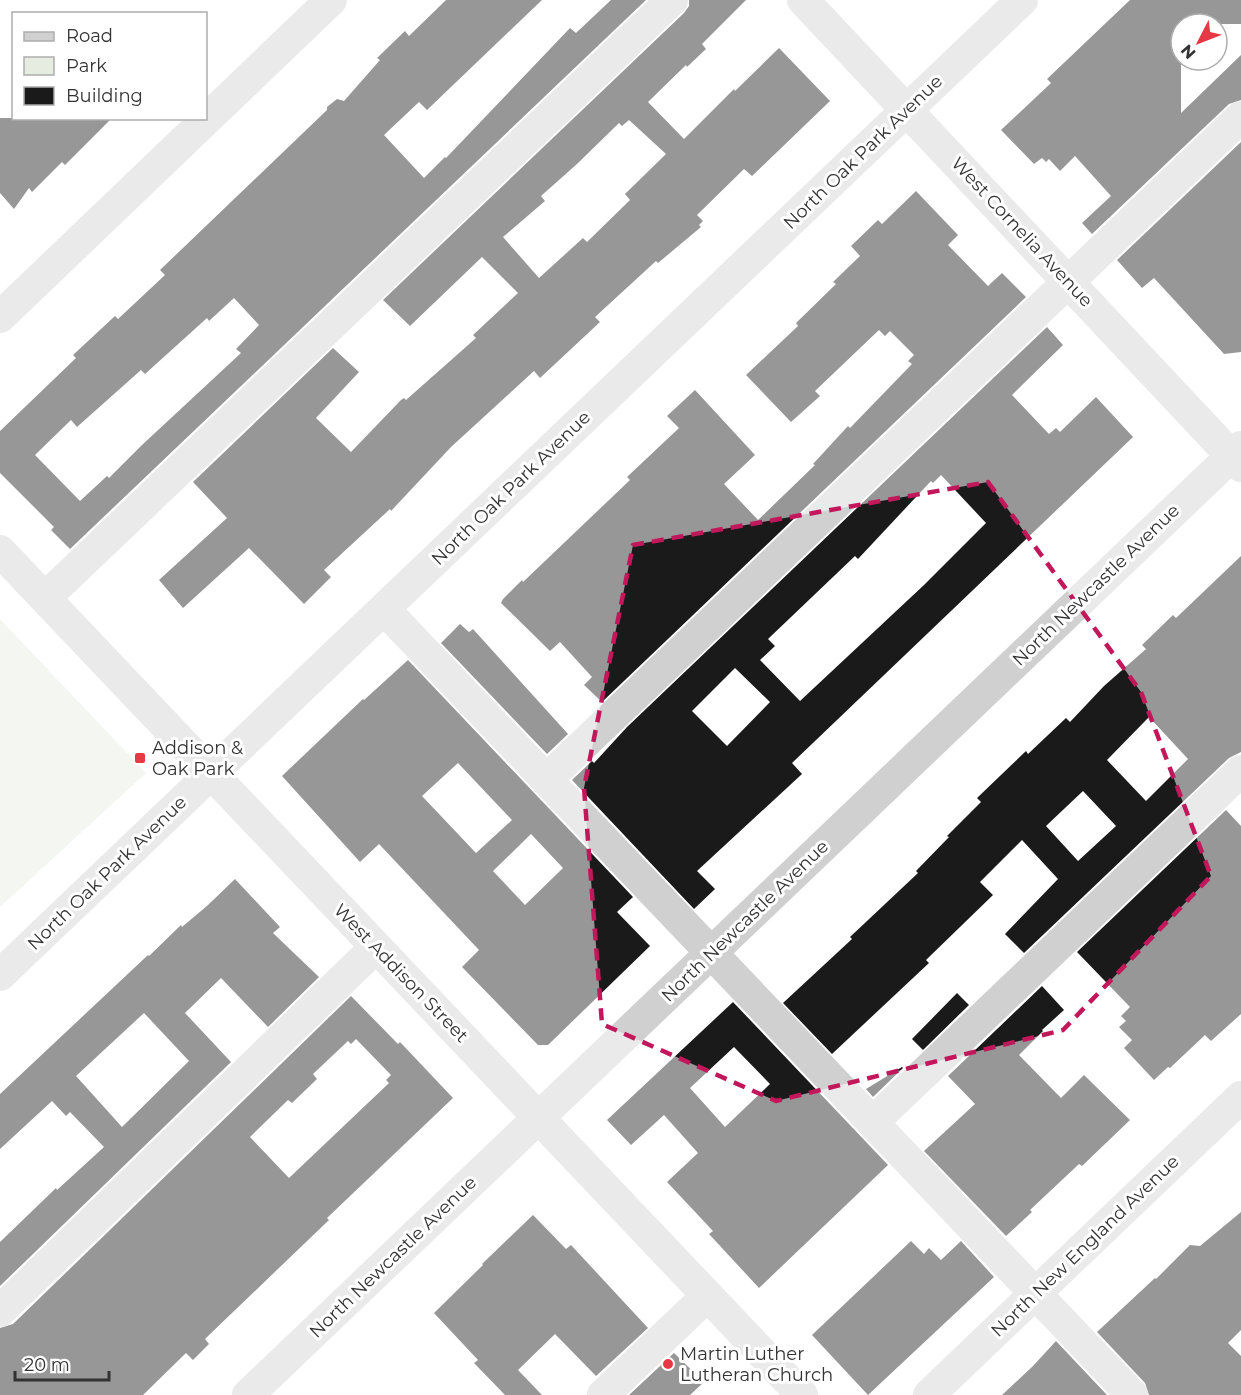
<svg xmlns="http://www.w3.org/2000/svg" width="1241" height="1395" font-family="Montserrat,sans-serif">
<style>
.green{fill:#e6ecdf}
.building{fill:#1a1a1a;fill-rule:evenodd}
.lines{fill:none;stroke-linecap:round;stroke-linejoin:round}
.minor{stroke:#d0d0d0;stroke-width:32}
.marked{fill:none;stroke:#c2185b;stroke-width:4.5;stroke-dasharray:12 8;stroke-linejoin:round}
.poi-dot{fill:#e63946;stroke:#fff;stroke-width:2}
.labels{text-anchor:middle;stroke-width:6;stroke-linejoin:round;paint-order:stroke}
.street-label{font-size:18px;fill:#333;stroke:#fff}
.poi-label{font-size:18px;fill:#333;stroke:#fff;text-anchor:start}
</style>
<rect width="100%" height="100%" fill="#fff"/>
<path class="green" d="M0 619 146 773 0 907Z"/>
<path class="building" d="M446 0H542L427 110 419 102 384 135 424 178 445 157 446 158 570 28 576 33 611 0H646L70 549 51 530 54 527 0 473V431L76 358 73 355 115 316 118 319 165 275 160 270 327 110V107L337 99 344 101 380 60 377 58 405 31 409 36ZM234 298 259 325 236 349 241 353 142 445 109 478 107 476 80 501 35 455 71 420 77 427 141 370 145 374 207 318 209 321Z
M689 0H746L702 44 706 49 687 67 686 65 648 102 684 139 734 89 735 91 779 48 830 101 752 176 744 169 697 215 703 221 699 225 701 227 658 263 656 261 595 317 600 322 540 378 534 371 451 447 391 511 390 509 324 570 331 577 304 604 249 548 183 608 159 580 227 518 193 482 333 348 359 372 316 418 351 452 401 400 404 398 406 400 476 338 473 335 518 293 482 257 410 326 383 300 684 13 689 6ZM629 120 666 154 625 194 630 200 587 242 583 238 539 278 503 237 545 201 541 196 577 164 619 123 622 126Z
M1130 0H1241V24H1181V113L1241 55V100L1229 104 1092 234 1082 223 1111 196 1075 156 1060 171 1049 159 1046 162 1042 158 1034 164 1001 130 1051 83 1047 79Z
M0 118H112L65 165 62 162 32 192 29 188 14 209 0 193Z
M1241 142V352L1224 354 1154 278 1142 288 1117 260Z
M916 191 958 235 948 245 988 286 1002 273 1026 297 602 702 584 685 592 677 560 642 550 651 501 603 503 599 522 580 523 582 630 480 627 477 679 428 667 416 695 390 755 455 724 484 758 520 815 465 813 464 848 426 850 428 912 364 908 361 914 355 890 331 885 336 879 330 815 391 820 396 791 422 746 375 798 326 796 323 836 284 833 282 860 256 851 246 878 220 882 224Z
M1047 327 1063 345 1012 395 1049 434 1056 428 1060 432 1096 397 1133 437 792 763 802 774 697 871 715 889 694 909 572 780 592 761 594 763 627 727ZM941 475 986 523 924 585 800 701 760 660 775 646 768 639 855 556 858 559 931 481 933 483ZM735 668 770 702 727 746 692 711Z
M1241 556V752L1229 758 1024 953 1005 934 1058 879 1022 840 980 882 993 895 926 960 929 963 832 1054 783 1003 852 939 850 937 918 873 916 871 949 837 947 836 981 802 977 798 1026 751 1028 754 1066 718 1070 722 1104 686 1146 649 1142 645 1173 615 1176 618ZM1149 717 1188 759 1146 801 1107 760ZM1083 791 1116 826 1078 861 1046 826Z
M460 624 469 632 473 629 568 734 547 754 441 643Z
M408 660 633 897 617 912 650 946 548 1045H538L462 967 479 950 379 844 360 862 282 776 363 699 364 700ZM458 763 512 820 476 853 422 796ZM531 834 563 868 525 905 493 871Z
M1226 810 1241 826V1014L1211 1041 1205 1035 1170 1068 1168 1067 1154 1080 1124 1048 1132 1040 1119 1027 1126 1021 1121 1016 1130 1007 1077 952Z
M235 879 280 927 273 933 319 977 268 1027 221 978 185 1013 231 1062 0 1286V1242L56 1188 57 1190 104 1147 70 1112 66 1116 52 1101 0 1149V1094L148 955 149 956 181 925 182 927 208 905ZM144 1013 189 1061 122 1127 76 1076Z
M1042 986 1064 1010 1042 1030 1043 1031 1019 1055 1061 1098 1084 1075 1130 1120 1082 1166 1079 1164 1030 1210 1032 1212 1006 1236 924 1151 975 1104 948 1076Z
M957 993 969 1005 923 1050 912 1039Z
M351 996 398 1044 400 1042 453 1098 327 1218 329 1220 208 1336 205 1339 209 1344 193 1360 186 1353 143 1395H0V1328L13 1324ZM356 1039 391 1075 386 1080 389 1083 289 1178 250 1137 288 1100 292 1103 317 1079 313 1074 348 1041 351 1044Z
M733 1002 888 1165 759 1288 709 1234 713 1231 667 1182 698 1153 664 1115 631 1145 607 1120ZM734 1047 770 1084 725 1127 690 1088Z
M902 1067 903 1068 873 1097 866 1089Z
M1241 1212V1330L1228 1343 1241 1356V1395H1149L1145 1383 1097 1332 1155 1278 1156 1279 1190 1245 1200 1246Z
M533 1215 566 1249 571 1245 648 1328 596 1376 555 1334 518 1370 542 1395H505L474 1363 478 1360 434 1313 483 1265 482 1264Z
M911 1241 924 1254 929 1248 941 1260 961 1241 994 1277 868 1395 812 1335Z
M1056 1341 1107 1395H1002L1033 1366Z
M674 1353 704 1382 690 1395H629Z"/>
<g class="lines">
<path class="minor" d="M803 0 1241 466
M0 317 331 0
M0 551 802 1395
M45 598 672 0
M384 609 1132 1395
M546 780 1241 117
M0 975 1022 0
M873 1122 1241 771
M0 1311 376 947
M248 1395 1241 447
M603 1395 707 1296
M929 1395 1241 1097"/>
</g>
<path d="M0 0H1241V1395H0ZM988 482 1141 692 1211 876 1063 1030 776 1101 602 1024 584 788 633 545Z" fill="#fff" fill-opacity=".55" fill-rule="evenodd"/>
<path class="marked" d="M988 482 1141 692 1211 876 1063 1030 776 1101 602 1024 584 788 633 545Z"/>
<g class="poi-dot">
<rect x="134" y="752" width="12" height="12" rx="3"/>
<circle cx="668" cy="1364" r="6"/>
</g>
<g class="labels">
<g class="street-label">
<text transform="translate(863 152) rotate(-44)" y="6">North Oak Park Avenue</text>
<text transform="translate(1022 232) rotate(47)" y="6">West Cornelia Avenue</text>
<text transform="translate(511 488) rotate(-44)" y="6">North Oak Park Avenue</text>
<text transform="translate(1096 585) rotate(-44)" y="6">North Newcastle Avenue</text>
<text transform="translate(107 873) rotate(-44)" y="6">North Oak Park Avenue</text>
<text transform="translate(745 921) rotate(-44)" y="6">North Newcastle Avenue</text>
<text transform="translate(401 973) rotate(46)" y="6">West Addison Street</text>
<text transform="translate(1085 1246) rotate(-44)" y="6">North New England Avenue</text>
<text transform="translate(393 1257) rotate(-44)" y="6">North Newcastle Avenue</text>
</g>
<g class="poi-label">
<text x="152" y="754">Addison &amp;<tspan x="152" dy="21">Oak Park</tspan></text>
<text x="680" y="1360">Martin Luther<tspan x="680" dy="21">Lutheran Church</tspan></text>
</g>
</g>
<rect x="12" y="12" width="195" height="108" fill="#ffffff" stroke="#adadad" stroke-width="1.5"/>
<rect x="24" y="32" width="30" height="9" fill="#d0d0d0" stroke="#adadad" stroke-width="1.5"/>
<text x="66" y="42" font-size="18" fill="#333333">Road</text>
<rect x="24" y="57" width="30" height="18" fill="#e6ecdf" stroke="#adadad" stroke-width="1.5"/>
<text x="66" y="72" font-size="18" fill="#333333">Park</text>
<rect x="24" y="87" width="30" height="18" fill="#1a1a1a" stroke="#adadad" stroke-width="1.5"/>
<text x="66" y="102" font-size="18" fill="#333333">Building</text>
<g transform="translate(1199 42) rotate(228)"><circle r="28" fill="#ffffff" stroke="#adadad" stroke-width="1.5"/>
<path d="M0-4.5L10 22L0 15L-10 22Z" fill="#e63946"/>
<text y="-9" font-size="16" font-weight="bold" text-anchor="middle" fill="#333333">N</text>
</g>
<path d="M15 1371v9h94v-9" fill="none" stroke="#333333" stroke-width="3"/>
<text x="24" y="1371" font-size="18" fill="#333333" stroke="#ffffff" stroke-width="4.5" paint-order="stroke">20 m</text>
</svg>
